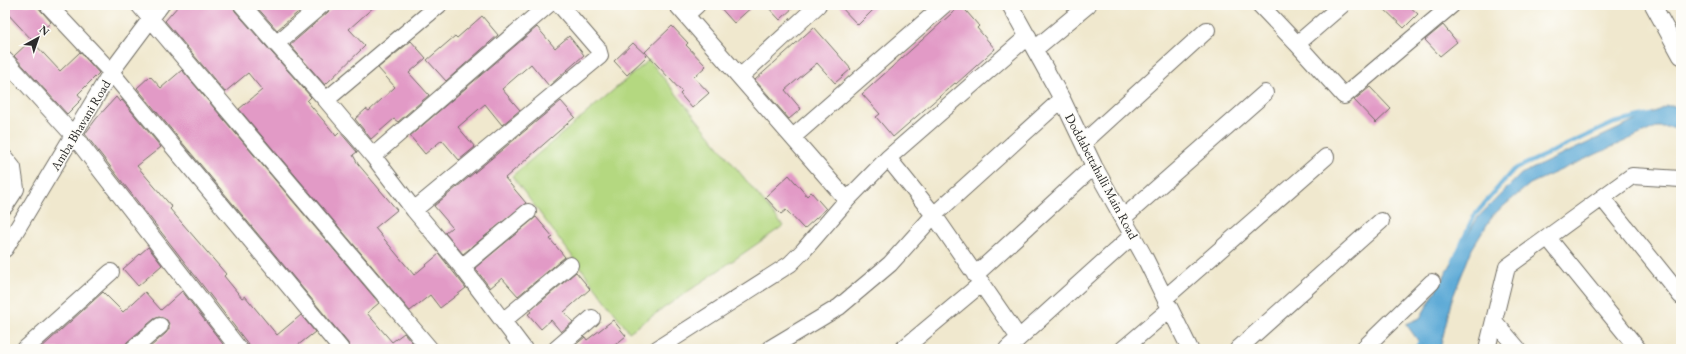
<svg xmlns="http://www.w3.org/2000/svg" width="1686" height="354" font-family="'EB Garamond',serif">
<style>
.green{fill:#b4d880;stroke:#708256}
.water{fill:#5eabd7;stroke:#446b81}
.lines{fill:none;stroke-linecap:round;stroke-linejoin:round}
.stream{stroke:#5eabd7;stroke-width:4.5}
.building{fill:#e29ac6}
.minor-casing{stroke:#706d64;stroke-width:18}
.minor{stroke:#fff;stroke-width:16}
.labels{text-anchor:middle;stroke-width:3;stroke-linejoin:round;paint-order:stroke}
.street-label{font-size:13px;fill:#2b2b2b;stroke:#fdfcf7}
</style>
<rect width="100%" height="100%" fill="#fdfcf7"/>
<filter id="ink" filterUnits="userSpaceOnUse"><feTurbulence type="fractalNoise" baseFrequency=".025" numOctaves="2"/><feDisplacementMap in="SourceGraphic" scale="8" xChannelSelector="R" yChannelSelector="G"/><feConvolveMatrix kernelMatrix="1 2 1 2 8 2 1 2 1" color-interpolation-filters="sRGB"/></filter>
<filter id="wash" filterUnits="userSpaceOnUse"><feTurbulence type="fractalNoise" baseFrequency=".012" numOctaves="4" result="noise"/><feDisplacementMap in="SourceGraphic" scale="16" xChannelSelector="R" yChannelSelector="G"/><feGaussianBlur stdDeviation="0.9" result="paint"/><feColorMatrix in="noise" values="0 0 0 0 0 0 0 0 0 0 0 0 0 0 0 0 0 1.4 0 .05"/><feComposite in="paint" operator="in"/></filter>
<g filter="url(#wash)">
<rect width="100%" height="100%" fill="#f0e8ce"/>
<path class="green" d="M649 60 783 226 629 332 512 176Z"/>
<path class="water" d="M1667 106H1675L1681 109V130L1673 127H1656L1530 184 1493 215 1472 249 1451 302 1440 349H1424L1406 324 1420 318 1478 217 1521 174Z"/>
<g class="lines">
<path class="stream" d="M1454 261 1474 216 1513 170 1614 123 1651 115
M1416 349 1422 338"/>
</g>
<g id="blocks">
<path class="building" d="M5 5H36L51 22 32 40 5 11Z
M179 5H233L235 11 311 97 307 101 334 133 336 136 340 132 357 152 353 155 358 164 397 210 375 228 414 275 439 254 466 288 440 308 430 295 410 311 239 109 262 90 248 73 225 92 165 21Z
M255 5H300L303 8 277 30Z
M334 5H376L349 29 365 46 325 85 290 45 328 12Z
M718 5H754L734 23Z
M766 5H796L780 20Z
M839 5H878L858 25Z
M961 5 979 26 977 28 995 49 956 84 955 83 893 137 876 117 880 114 862 94Z
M1380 5H1408L1418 14 1404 28Z
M482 16 498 35 446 81 427 60 455 36 457 38Z
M1443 25 1457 42 1440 56 1425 40Z
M672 26 688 43 686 45 706 66 694 77 709 93 692 108 680 94 682 92 645 52Z
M537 27 555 48 569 36 584 55 549 86 531 64 502 89 520 110 502 125 485 104 458 127 475 147 459 160 442 140 425 154 410 136Z
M814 27 851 69 835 83 817 63 785 90 801 109 789 119 755 80Z
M31 40 60 71 80 52 99 73 78 94 82 99 67 114 14 56Z
M411 41 426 58 409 73 429 95 398 122 394 119 371 139 355 119 366 109 369 111 395 87 378 68Z
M633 43 647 56 627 75 614 61Z
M182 70 379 303 367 313 392 342 404 333 418 349H350L348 343 137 88 150 76 161 88Z
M1370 87 1391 109 1376 123 1354 100Z
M116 97 120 102 122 100 161 147 137 166 172 207 170 209 226 274 224 276 242 298 245 296 277 335 301 315 315 332 293 349H252L85 134 96 119Z
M561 101 575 117 505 178 526 203 463 254 445 233 452 227 434 206Z
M789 175 807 196 811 192 826 209 804 229 786 210 781 214 765 197Z
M536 217 553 237 550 239 565 257 518 296 502 278 490 288 475 268Z
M148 247 162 265 138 286 123 269Z
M576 272 590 289 564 312 573 322 561 332 551 320 541 329 528 314 531 312 530 311Z
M182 291 226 348 225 349H148L166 333 169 329V324L167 320 159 317 154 319 127 342 124 349H40L103 292 123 312 145 292 161 310Z
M613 320 626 336 610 349H576L574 346 585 337 587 340Z"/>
</g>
</g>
<g filter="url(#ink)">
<use href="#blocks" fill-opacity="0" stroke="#706d64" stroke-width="1"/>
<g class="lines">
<defs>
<path id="minor" d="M48 5 111 72 341 349
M139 5 430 349
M242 5 326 100 373 156 414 210 462 267 524 349
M677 5 847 200 888 158 1028 36
M1010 5 1062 99 1094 166 1145 258 1190 349
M1260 5 1297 44 1342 5
M1653 5 1681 56
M686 15 697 5
M276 44 322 5
M1297 44 1344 96 1452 5
M1035 49 1088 5
M5 60 74 136 239 349
M740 77 818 5
M326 100 439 5
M793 137 944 5
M1083 143 1207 30
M373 156 548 5
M5 158 13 168 16 189 5 206
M888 158 934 215 1019 338 1133 235
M1602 198 1681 296
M414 210 600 56 598 49 560 5
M1123 218 1265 93
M1548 238 1638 349
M5 249 111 72 161 5
M462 267 528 212
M975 275 1094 166
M1165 298 1326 157
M503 321 570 265
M1494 321 1518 349
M25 349 111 272
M133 349 160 326
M556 349 592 318
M657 349 790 264 803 251 847 200
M769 349 839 307 890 264 934 215 1062 99
M903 349 982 283
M1007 349 1019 338
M1123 349 1170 309
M1238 349 1381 221
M1363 349 1432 282
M1487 349 1507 267 1632 176 1681 179"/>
</defs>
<use href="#minor" class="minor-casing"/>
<use href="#minor" class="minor"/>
</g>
</g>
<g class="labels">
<g class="street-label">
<text transform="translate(80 125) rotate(-59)" y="5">Amba Bhavani Road</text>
<text transform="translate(1102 176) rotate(62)" y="5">Doddabettahalli Main Road</text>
</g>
</g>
<rect width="1686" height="354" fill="none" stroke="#fdfcf7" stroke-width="20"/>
<g transform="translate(38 38) rotate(40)" stroke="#fdfcf7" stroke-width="3" paint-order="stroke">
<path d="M0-3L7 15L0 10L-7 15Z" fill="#2b2b2b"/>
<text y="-6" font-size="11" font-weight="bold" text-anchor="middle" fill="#2b2b2b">N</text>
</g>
</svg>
